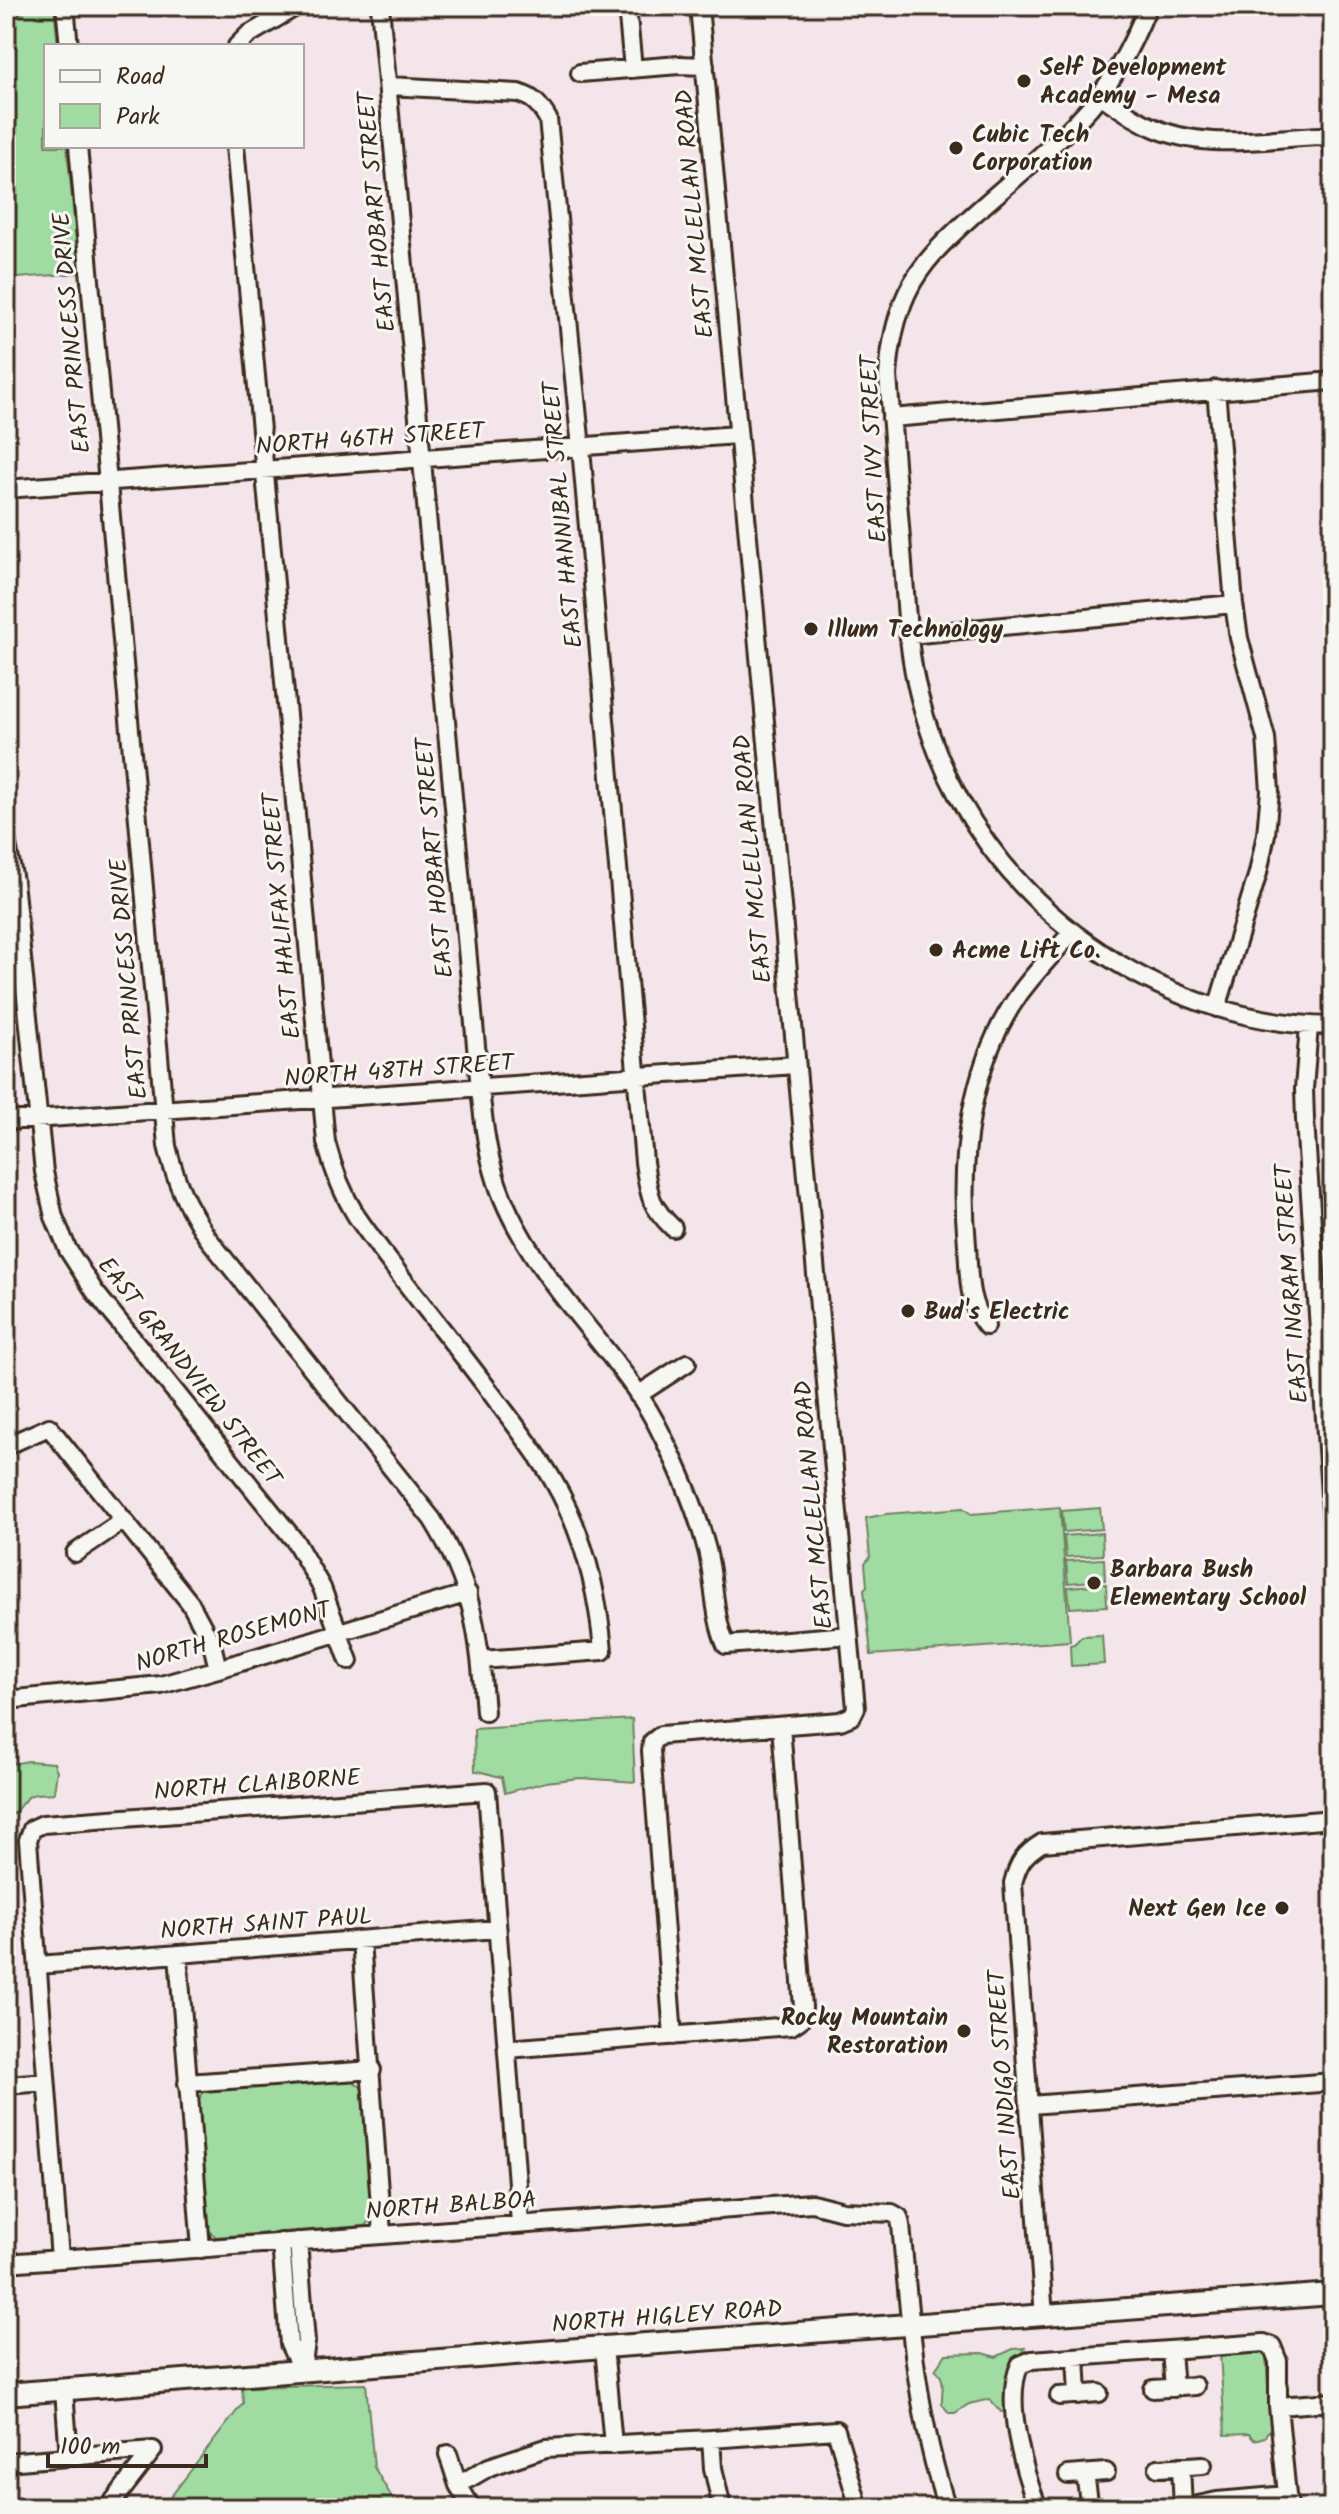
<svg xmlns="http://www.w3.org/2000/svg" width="1339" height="2514" font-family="Kalam,sans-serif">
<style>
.green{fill:#a0dba1;stroke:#6e8260;stroke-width:2}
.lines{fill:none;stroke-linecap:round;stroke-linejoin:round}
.minor-casing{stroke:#3b2a1e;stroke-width:22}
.major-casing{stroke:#3b2a1e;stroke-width:26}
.minor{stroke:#f6f6f2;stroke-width:16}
.major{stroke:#f6f6f2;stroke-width:20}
.poi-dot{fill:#3b2a1e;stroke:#f6f6f2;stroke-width:3}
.labels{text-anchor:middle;stroke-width:6;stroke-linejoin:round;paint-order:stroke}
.poi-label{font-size:24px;font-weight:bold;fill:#3b2a1e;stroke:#f6f6f2;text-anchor:start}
.street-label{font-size:24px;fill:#3b2a1e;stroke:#f6f6f2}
</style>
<rect width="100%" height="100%" fill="#f4e5eb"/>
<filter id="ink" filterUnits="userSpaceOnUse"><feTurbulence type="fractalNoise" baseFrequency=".0125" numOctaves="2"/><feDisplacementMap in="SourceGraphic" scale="16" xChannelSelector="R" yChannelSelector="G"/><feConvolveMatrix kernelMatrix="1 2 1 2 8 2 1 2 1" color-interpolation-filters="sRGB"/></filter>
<g filter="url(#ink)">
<path class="green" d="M33 6H54L58 46H46V146H67L79 273 6 279V22Z
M1060 1507 1070 1641 871 1655 864 1589 867 1586 865 1563 870 1557 866 1518 886 1514 963 1508 971 1514Z
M1100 1508 1102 1529 1064 1532 1062 1511Z
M1102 1533 1103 1555 1066 1557 1064 1536Z
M1104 1559 1105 1580 1068 1583 1066 1561Z
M1106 1584 1107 1606 1070 1608 1068 1587Z
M1102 1635 1104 1664 1071 1666 1070 1645 1074 1644 1082 1636Z
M632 1719 635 1782 580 1778 546 1782 505 1793 502 1777C492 1776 485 1771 475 1771L474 1729Z
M28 1761 54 1763 57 1771 54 1793C48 1794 38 1793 32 1795 20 1800 17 1815 6 1820V1765Z
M353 2081 362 2088 372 2219 364 2226 216 2237 209 2231 198 2099 205 2091Z
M1025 2348 1022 2355C1001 2365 1008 2391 1009 2411L1001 2412 990 2399 969 2404 955 2413H949L942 2404C941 2390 947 2379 935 2370L946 2354 983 2353 996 2357 1013 2349Z
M1259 2351 1266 2356 1271 2431 1267 2432 1265 2437 1254 2440 1249 2434 1225 2435 1220 2353Z
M366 2384 374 2467 398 2508H162L243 2403 242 2387Z"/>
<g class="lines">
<defs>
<path id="minor" d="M65 6 69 46
M380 6 480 1089C483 1117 486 1146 494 1173 506 1216 534 1259 561 1294 597 1341 638 1384 663 1437 681 1473 697 1511 707 1550 715 1581 713 1615 726 1645L849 1635
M627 6 633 69
M1148 6C1131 48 1111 87 1078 120 1046 153 1009 183 974 214 949 237 922 261 907 293 895 319 890 347 888 376 893 434 897 493 902 551 906 599 907 649 919 695 946 804 1012 894 1105 955 1173 999 1251 1025 1333 1026
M237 46 248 35 297 6
M580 73 679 65 705 66
M389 86 518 93C533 97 540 105 548 119L581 448 644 1162C649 1194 649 1205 673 1228
M1100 95C1115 105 1131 117 1148 125 1203 152 1264 138 1322 136L1329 139 1333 150
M78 146 167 1146C176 1184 186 1204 207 1237L432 1519C474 1586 479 1635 485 1712
M235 146 326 1142C333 1169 342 1193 357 1217 400 1279 449 1336 494 1397 515 1425 537 1452 554 1482 584 1534 598 1592 603 1651L481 1660
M1216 389 1234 604 1239 638 1266 738 1270 791 1266 834 1258 873 1217 1008
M891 418 1333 381
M6 489 737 435
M909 635 1234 604
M6 839 14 881 44 1172 54 1217 68 1250 95 1292 295 1541 322 1588 349 1661
M1309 1026 1304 1089 1305 1120 1333 1539
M6 1121 795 1065
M986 1326C967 1303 969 1273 967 1245 959 1159 969 1065 1020 993 1036 971 1055 952 1072 932
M638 1395 687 1363
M6 1446 49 1427 190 1603 212 1644 218 1669
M75 1553 124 1520
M6 1700 161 1685 218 1669 468 1593
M361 1940 382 2234
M178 1954 201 2249
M38 1965 497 1929
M673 2036 651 1751 652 1742 661 1735 840 1721 852 1716 856 1708 699 6
M507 2049 791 2026 800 2020 803 2007 781 1726
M187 2083 372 2070
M6 2085 46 2082
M1030 2105 1333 2082
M298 2241 306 2342 302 2370
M281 2242 289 2344 302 2371
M60 2259 28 1840 32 1829 43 1824 487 1791 520 2223
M6 2263 812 2203 843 2211 892 2213 899 2217 901 2225C910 2323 916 2413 947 2508
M1044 2317 1013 1883C1018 1863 1024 1854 1042 1843L1333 1819
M604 2347 613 2445
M1171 2351 1174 2388
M1076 2357 1078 2395
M1153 2389 1195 2386
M64 2390 69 2457
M1059 2396 1099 2393
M1278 2406 1333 2402
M711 2439 713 2468 722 2508
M448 2454 458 2485 472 2508
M6 2462 153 2450
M1181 2466 1183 2508
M1158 2468 1203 2465
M1085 2474 1090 2508
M1068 2475 1106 2472
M458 2485 489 2467 546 2448 711 2439 836 2430 859 2508
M108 2508 153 2450
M1038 2508C1024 2472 1003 2400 1020 2365L1032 2360 1264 2343 1272 2346 1278 2361V2406L1287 2495 1290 2508
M1184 2508 1217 2501 1287 2495"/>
<path id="major" d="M6 2394 604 2347 1333 2294"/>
</defs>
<use href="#minor" class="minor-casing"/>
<use href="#major" class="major-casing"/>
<use href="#minor" class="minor"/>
<use href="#major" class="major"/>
</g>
</g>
<g class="poi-dot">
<circle cx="1024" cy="81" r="8"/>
<circle cx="956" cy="148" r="8"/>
<circle cx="811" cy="629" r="8"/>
<circle cx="936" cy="950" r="8"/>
<circle cx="908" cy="1311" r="8"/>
<circle cx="1094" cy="1583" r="8"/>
<circle cx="1282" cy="1908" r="8"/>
<circle cx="964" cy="2031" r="8"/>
</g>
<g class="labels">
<g class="poi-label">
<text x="1040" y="75">Self Development<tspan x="1040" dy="28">Academy - Mesa</tspan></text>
<text x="972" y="142">Cubic Tech<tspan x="972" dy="28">Corporation</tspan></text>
<text x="827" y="637">Illum Technology</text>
<text x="952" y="958">Acme Lift Co.</text>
<text x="924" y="1319">Bud's Electric</text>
<text x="1110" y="1577">Barbara Bush<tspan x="1110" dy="28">Elementary School</tspan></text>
<text x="1266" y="1916" text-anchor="end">Next Gen Ice</text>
<text x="948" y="2025" text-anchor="end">Rocky Mountain<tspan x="948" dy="28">Restoration</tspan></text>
</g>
<g class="street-label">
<text transform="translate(376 212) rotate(-95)" y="8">EAST HOBART STREET</text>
<text transform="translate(694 214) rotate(-95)" y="8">EAST MCLELLAN ROAD</text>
<text transform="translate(71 333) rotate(-95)" y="8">EAST PRINCESS DRIVE</text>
<text transform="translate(370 438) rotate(-4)" y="8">NORTH 46TH STREET</text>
<text transform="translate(873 449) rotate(-93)" y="8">EAST IVY STREET</text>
<text transform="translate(562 515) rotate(-95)" y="8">EAST HANNIBAL STREET</text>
<text transform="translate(434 858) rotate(-95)" y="8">EAST HOBART STREET</text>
<text transform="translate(752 859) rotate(-95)" y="8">EAST MCLELLAN ROAD</text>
<text transform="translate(281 916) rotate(-95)" y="8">EAST HALIFAX STREET</text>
<text transform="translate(128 979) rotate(-95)" y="8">EAST PRINCESS DRIVE</text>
<text transform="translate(399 1070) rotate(-4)" y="8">NORTH 48TH STREET</text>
<text transform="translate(1291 1284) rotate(-94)" y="8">EAST INGRAM STREET</text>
<text transform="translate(190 1371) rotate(52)" y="8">EAST GRANDVIEW STREET</text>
<text transform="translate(813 1505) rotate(-95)" y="8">EAST MCLELLAN ROAD</text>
<text transform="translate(233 1636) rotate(-16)" y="8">NORTH ROSEMONT</text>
<text transform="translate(257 1784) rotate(-4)" y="8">NORTH CLAIBORNE</text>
<text transform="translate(266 1923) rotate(-4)" y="8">NORTH SAINT PAUL</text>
<text transform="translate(1004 2085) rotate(-94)" y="8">EAST INDIGO STREET</text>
<text transform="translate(451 2205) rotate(-4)" y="8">NORTH BALBOA</text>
<text transform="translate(667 2316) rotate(-4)" y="8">NORTH HIGLEY ROAD</text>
</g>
</g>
<rect width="1339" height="2514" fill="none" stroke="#f6f6f2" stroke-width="32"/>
<rect x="16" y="16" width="1307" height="2482" fill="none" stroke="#3b2a1e" stroke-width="3" filter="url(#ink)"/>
<rect x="44" y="44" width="260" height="104" fill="#f6f6f2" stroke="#aba49d" stroke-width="2"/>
<rect x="60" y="70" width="40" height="12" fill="#f6f6f2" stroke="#aba49d" stroke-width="2"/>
<text x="116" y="84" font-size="24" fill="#3b2a1e">Road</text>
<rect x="60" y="104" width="40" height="24" fill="#a0dba1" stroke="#aba49d" stroke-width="2"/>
<text x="116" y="124" font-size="24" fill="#3b2a1e">Park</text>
<path d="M48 2454v12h158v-12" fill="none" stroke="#3b2a1e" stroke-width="4"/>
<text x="60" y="2454" font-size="24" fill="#3b2a1e" stroke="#f6f6f2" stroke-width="6" paint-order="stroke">100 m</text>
</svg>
